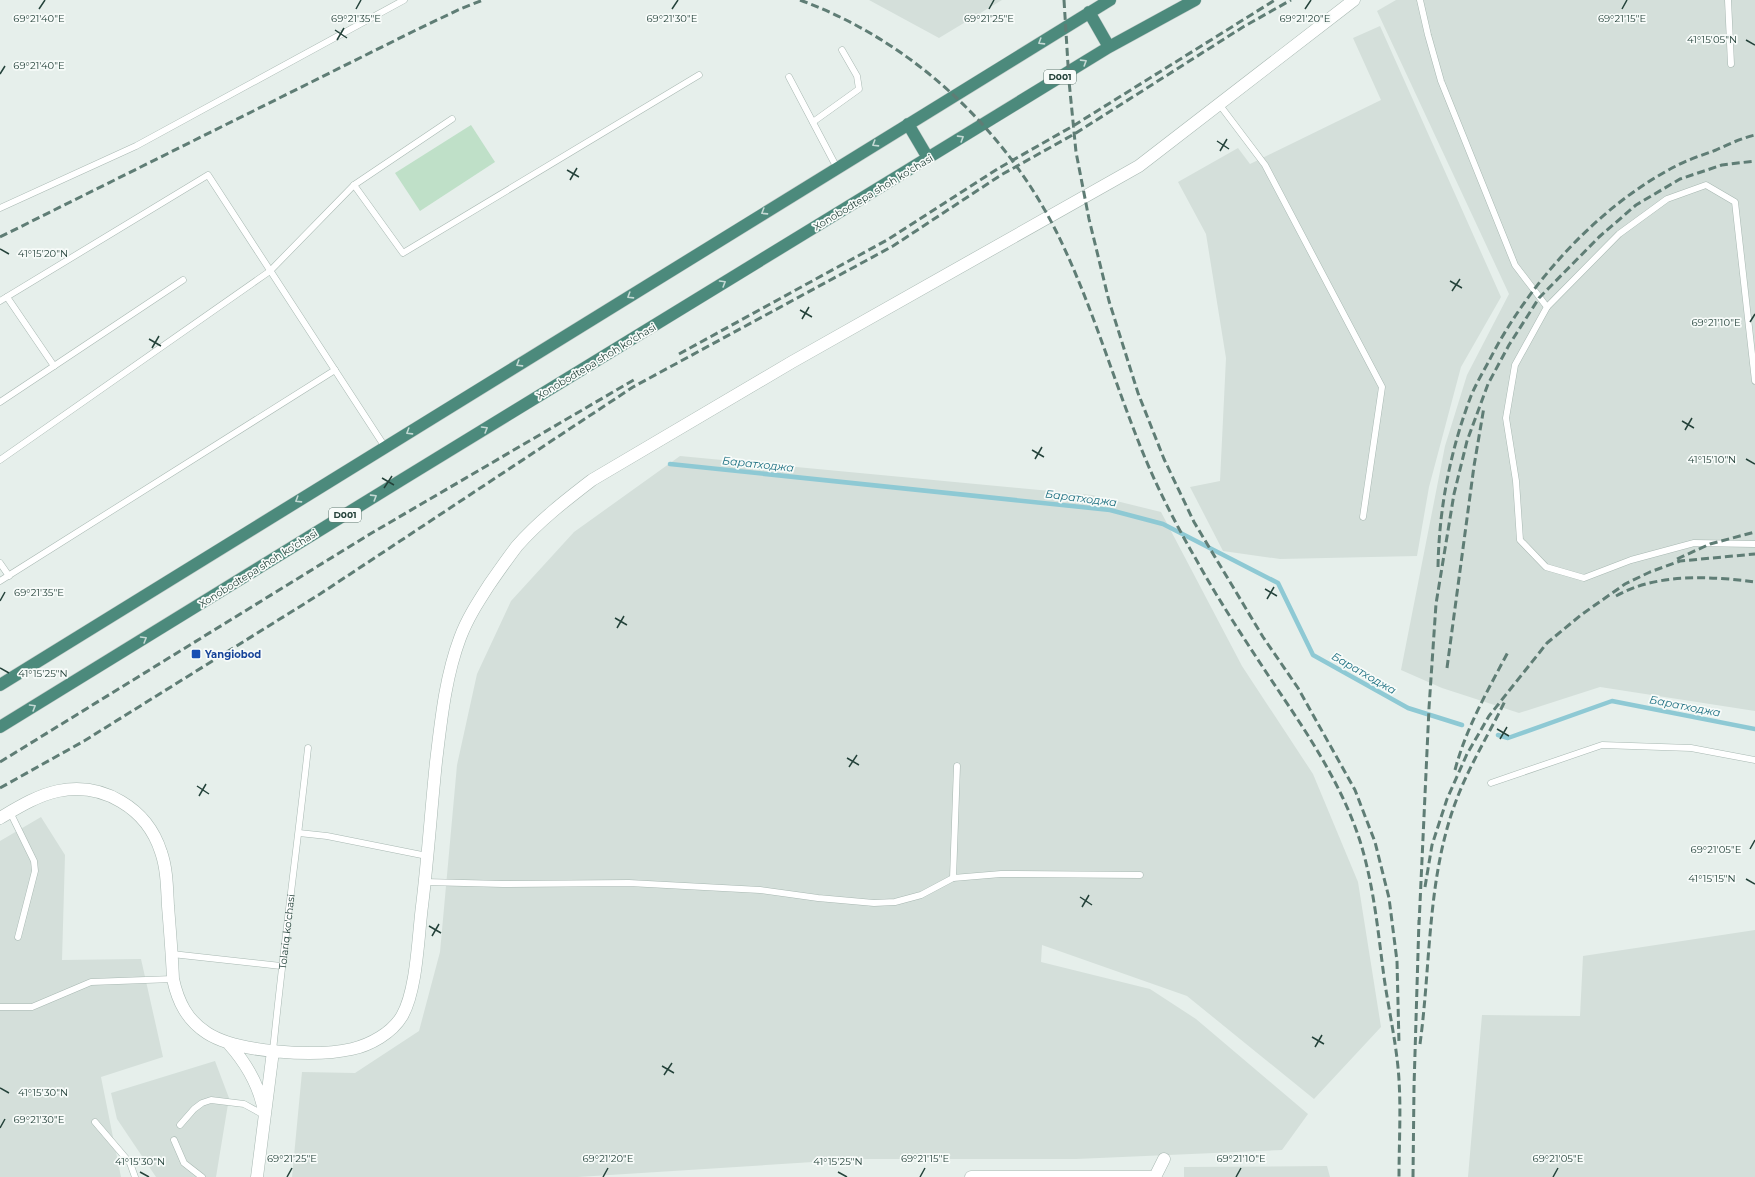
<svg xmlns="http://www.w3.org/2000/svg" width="1755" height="1177" font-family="Montserrat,sans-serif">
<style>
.built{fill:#d4dfda}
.green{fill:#bfe0c8}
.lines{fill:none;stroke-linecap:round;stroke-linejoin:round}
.stream{stroke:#8ec9d4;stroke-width:4.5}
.service-casing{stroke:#a8b8b2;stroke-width:7}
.minor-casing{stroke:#a8b8b2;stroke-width:13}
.tertiary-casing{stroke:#a8b8b2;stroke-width:13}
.trunk-casing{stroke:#c2cac8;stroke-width:13}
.service{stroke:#fff;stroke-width:6}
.minor{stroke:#fff;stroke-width:12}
.tertiary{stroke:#fff;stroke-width:12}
.trunk{stroke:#4c8a7c;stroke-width:12}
.rail{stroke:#5f7d75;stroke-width:3;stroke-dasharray:8 4;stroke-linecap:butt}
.oneway{stroke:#c4d9d4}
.ticks{fill:none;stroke:#24423a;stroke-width:1.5}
.transit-dot{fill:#1a4fb4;stroke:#f7fbf9;stroke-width:1.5}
.labels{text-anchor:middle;stroke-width:3.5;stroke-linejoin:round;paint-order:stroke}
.shield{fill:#f7fbf9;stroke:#637a73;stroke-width:1}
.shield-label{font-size:9px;font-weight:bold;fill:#24423a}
.street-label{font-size:10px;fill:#24423a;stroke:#f7fbf9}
.transit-label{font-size:10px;font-weight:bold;fill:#164399;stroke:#f7fbf9;text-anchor:start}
.water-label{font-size:11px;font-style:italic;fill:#1c6f80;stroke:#f7fbf9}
.ticks-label{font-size:10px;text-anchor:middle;fill:#24423a;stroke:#f7fbf9;stroke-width:3.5;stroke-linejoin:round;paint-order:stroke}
</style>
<rect width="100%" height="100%" fill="#e6efeb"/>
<path class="built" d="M869 0H1002L939 38Z
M1396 0H1755V711L1600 687 1519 713 1442 688 1401 670 1445 446 1467 375 1509 294 1377 11Z
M1380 26 1501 297 1461 367 1429 487 1417 556 1280 559 1223 551 1190 487 1220 481 1226 358 1206 234 1178 182 1238 148 1250 164 1381 100 1353 38Z
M680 456 1092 495 1161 512 1242 666 1313 774 1358 882 1381 1027 1314 1099 1187 996 1042 945 1041 962 1150 989 1196 1019 1308 1114 1282 1150 1076 1159H860L578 1177H292L302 1072 355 1073 419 1031 440 952 457 765 477 674 511 601 574 532Z
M41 817 65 855 62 960 141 959 163 1057 101 1077 121 1177H0V841Z
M1755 930V1177H1468L1482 1015 1580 1016 1583 956Z
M215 1061 229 1098 216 1177H156L117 1119 111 1093Z
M1327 1166 1330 1177H1184V1167Z"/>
<path class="green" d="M471 125 495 162 420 211 395 173Z"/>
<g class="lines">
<path class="stream" d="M670 464 1110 510 1163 524 1278 583 1313 655 1408 708 1462 725
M1498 735 1508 738 1612 701 1755 729"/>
<defs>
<g id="service">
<path d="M1420 0 1428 35 1441 81 1515 265 1547 307 1515 365 1506 418 1516 481 1520 540 1546 567 1584 578 1631 560 1694 543 1755 544"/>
<path d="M1728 0 1731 64"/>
<path d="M789 77 837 168"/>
<path d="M1219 104 1265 165 1382 387 1363 517"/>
<path d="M813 122 859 89 857 76 842 50"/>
<path d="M354 185 403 253 699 75"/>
<path d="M0 208 136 146 404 0"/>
<path d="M7 297 54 366"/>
<path d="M0 301 208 175 385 447"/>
<path d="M1547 307 1619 234 1667 199 1706 185 1735 202 1755 381"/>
<path d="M0 402 183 280"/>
<path d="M0 460 270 271 354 185 452 119"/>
<path d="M0 563 9 576"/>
<path d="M0 581 335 370"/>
<path d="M1491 783 1602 745 1691 748 1755 760"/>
<path d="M10 812 34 861 35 871 18 937"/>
<path d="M299 833 327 836 427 856"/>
<path d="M953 878 957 766"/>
<path d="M425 882 503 884 629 883 760 890 818 898 874 903 895 902 921 895 953 878 1001 874 1140 875"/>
<path d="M172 954 281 966"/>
<path d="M0 1007H32L91 982 173 979"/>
<path id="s1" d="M273 1051C283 950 297 849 308 748"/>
<path d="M95 1122 130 1163 135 1177"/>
<path d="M180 1125 194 1109 202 1103 211 1100 244 1104 264 1115"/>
<path d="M174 1140 184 1163 202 1177"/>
</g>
<path id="minor" d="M971 1177H1155L1164 1159"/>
<path id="tertiary" d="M0 818C17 808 38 795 58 791 103 782 147 808 161 852 167 869 167 888 168 906 170 931 172 955 173 979 178 1002 187 1020 207 1033 238 1053 316 1057 352 1049 370 1045 392 1033 402 1016 417 990 418 937 422 906 428 858 431 810 436 762 441 721 445 678 460 638 467 619 478 602 489 585 498 572 507 559 517 546 539 521 566 500 592 480L792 362 1139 166 1354 0
M229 1044C246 1063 259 1085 264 1111
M257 1177 273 1051"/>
<path id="trunk" d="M1089 12 1109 47
M908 124 928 158
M0 685 1110 0
M0 727 403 479 1109 47 1195 0"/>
</defs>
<use href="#service" class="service-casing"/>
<use href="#minor" class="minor-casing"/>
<use href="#tertiary" class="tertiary-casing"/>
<use href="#trunk" class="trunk-casing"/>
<use href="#service" class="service"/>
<use href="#minor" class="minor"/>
<use href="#tertiary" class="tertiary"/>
<use href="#trunk" class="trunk"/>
<path class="rail" d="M800 0C912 41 1007 130 1059 237 1091 303 1112 375 1139 443 1155 484 1175 523 1197 561 1219 601 1245 640 1270 678 1305 730 1341 782 1360 841 1374 886 1378 932 1384 977 1389 1012 1397 1046 1399 1080 1401 1112 1399 1145 1399 1177
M1064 0 1069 81 1076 152 1089 219 1109 301 1138 393 1164 459 1194 522 1263 637 1298 688 1355 790 1375 842 1389 898 1397 961 1399 1044
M0 237 414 31 460 9 483 0
M679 354 887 240 999 168 1073 126 1275 0
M1677 559 1710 544 1755 532
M1438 567C1439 509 1450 451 1471 396 1476 384 1483 372 1489 361 1528 284 1598 206 1676 166 1689 159 1703 155 1716 150 1729 144 1742 138 1755 135
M1616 596C1657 573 1710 576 1755 582
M1447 668 1474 466 1484 407
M0 762 370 534 637 378
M1455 770C1466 728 1488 690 1508 652
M0 788 84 741 320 594 633 387 893 246 1001 175 1076 133 1243 27 1291 0
M1425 887 1432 845 1447 799 1467 754 1489 716 1547 643 1581 615 1625 584 1650 572 1680 561 1755 554
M1419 925 1429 708 1436 604 1454 494 1467 441 1488 384 1509 345 1539 298 1599 237 1636 205 1680 179 1722 165 1755 161
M1420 1044C1431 963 1427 878 1456 801 1469 766 1489 734 1505 701
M1413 1177 1414 1087 1419 920"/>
</g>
<defs><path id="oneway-chevron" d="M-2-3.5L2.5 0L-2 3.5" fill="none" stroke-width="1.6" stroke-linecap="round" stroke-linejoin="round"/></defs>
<g class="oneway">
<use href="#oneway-chevron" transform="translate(1041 42) rotate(148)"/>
<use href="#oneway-chevron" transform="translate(1084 62) rotate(-32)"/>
<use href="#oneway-chevron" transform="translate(961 138) rotate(-32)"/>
<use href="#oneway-chevron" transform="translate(875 144) rotate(148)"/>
<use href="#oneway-chevron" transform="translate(764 212) rotate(148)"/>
<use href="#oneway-chevron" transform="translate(723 283) rotate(-31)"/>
<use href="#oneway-chevron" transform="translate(630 296) rotate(148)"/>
<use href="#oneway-chevron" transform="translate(519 364) rotate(148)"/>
<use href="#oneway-chevron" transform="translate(485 429) rotate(-31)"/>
<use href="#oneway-chevron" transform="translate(409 432) rotate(148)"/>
<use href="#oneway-chevron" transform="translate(374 497) rotate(-32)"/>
<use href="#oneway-chevron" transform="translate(298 500) rotate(148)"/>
<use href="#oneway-chevron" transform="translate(144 639) rotate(-31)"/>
<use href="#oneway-chevron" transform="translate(33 707) rotate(-31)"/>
</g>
<path class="ticks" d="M39 9 45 0M356 9 361 0M672 9 678 0M989 9 994 0M1305 9 1311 0M1622 9 1627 0M335 30 347 38M337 40 344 28M1746 40 1755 45M0 74 5 66M1217 141 1229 149M1220 151 1227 139M567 170 579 177M570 180 577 168M0 249 9 254M1450 281 1462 288M1452 291 1460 279M800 310 812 317M802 319 809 307M1750 322 1755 314M149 339 161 346M152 348 159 336M1682 421 1694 428M1685 430 1692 418M1032 450 1044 457M1035 459 1042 447M1746 459 1755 464M382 478 394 485M384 488 392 476M1265 589 1277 596M1267 599 1274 587M0 601 5 592M615 618 627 625M617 628 624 616M0 668 9 673M1497 729 1509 736M1500 739 1507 727M847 758 859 765M849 767 857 755M197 786 209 794M199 796 206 784M1750 849 1755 840M1746 879 1755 884M1080 897 1092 905M1082 907 1089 895M429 926 441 933M432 936 439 924M1312 1037 1324 1044M1315 1047 1322 1035M662 1066 674 1073M664 1075 672 1063M0 1088 9 1093M0 1128 5 1119M140 1172 149 1177M838 1172 847 1177M287 1177 292 1168M603 1177 608 1168M920 1177 925 1168M1236 1177 1241 1168M1553 1177 1558 1168"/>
<rect class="transit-dot" x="191" y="649" width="10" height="10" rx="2"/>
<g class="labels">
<g class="shield">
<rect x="1044" y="70" width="32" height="14" rx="3"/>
<rect x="329" y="508" width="32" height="14" rx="3"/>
</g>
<g class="shield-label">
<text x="1060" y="80">D001</text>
<text x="345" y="518">D001</text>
</g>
<g class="street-label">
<text transform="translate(873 192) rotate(-31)" y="4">Xonobodtepa shoh ko'chasi</text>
<text transform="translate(596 361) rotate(-31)" y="4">Xonobodtepa shoh ko'chasi</text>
<text transform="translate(258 568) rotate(-32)" y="4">Xonobodtepa shoh ko'chasi</text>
<text dy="4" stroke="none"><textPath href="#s1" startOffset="120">Tolariq ko'chasi</textPath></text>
</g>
<g class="transit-label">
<text x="205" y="658">Yangiobod</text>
</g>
<g class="water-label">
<text transform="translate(758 464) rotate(6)" y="4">Баратходжа</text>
<text transform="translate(1081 498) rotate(7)" y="4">Баратходжа</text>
<text transform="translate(1364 673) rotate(30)" y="4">Баратходжа</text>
<text transform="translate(1685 706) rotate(11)" y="4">Баратходжа</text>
</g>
</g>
<g class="ticks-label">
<text x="989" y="22">69°21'25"E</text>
<text x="1305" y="22">69°21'20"E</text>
<text x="39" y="22">69°21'40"E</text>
<text x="356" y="22">69°21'35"E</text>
<text x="672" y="22">69°21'30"E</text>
<text x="1622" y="22">69°21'15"E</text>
<text x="1712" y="43">41°15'05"N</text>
<text x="39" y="69">69°21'40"E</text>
<text x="43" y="257">41°15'20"N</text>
<text x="1716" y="326">69°21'10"E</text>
<text x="1712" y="463">41°15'10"N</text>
<text x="39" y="596">69°21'35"E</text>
<text x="43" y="677">41°15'25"N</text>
<text x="1716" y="853">69°21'05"E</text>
<text x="1712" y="882">41°15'15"N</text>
<text x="43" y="1096">41°15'30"N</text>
<text x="39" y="1123">69°21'30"E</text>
<text x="292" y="1162">69°21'25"E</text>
<text x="608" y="1162">69°21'20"E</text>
<text x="925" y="1162">69°21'15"E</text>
<text x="1241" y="1162">69°21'10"E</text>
<text x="1558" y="1162">69°21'05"E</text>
<text x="140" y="1165">41°15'30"N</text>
<text x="838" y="1165">41°15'25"N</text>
</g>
</svg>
